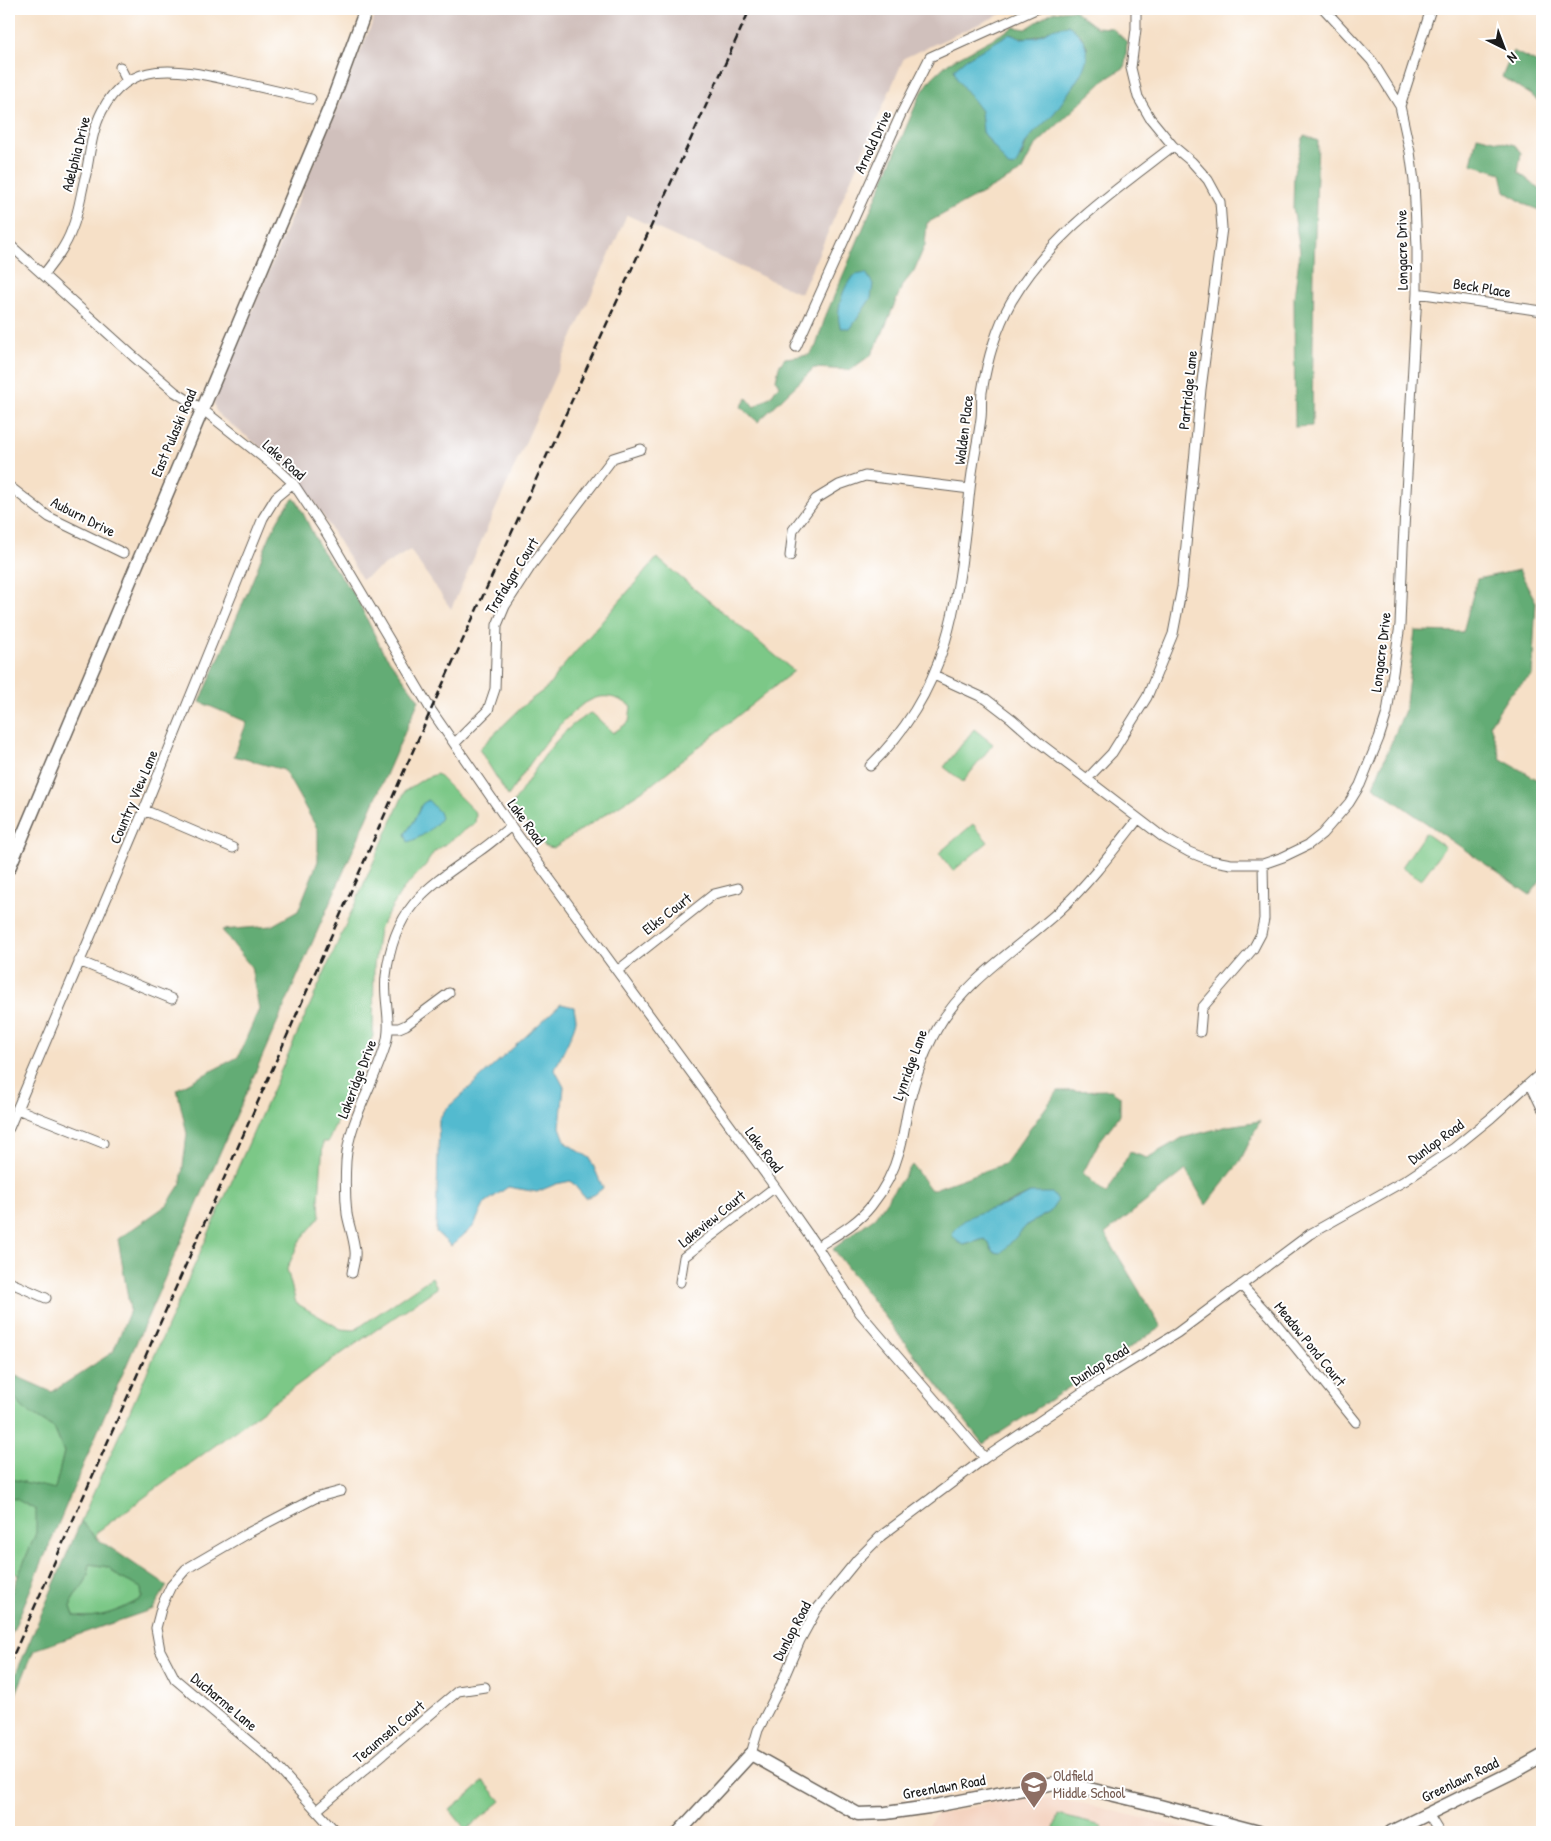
<svg xmlns="http://www.w3.org/2000/svg" width="1551" height="1841" font-family="'Patrick Hand',sans-serif">
<style>
.built{fill:#f4d3c0}
.industrial{fill:#d0c0bc}
.green{fill:#7bc887;stroke:#4c7252}
.forest{fill:#64ac74;stroke:#406448;fill-rule:evenodd}
.water{fill:#52bacf;stroke:#376b76}
.lines{fill:none;stroke-linecap:round;stroke-linejoin:round}
.street-casing{stroke:#686158;stroke-width:11}
.secondary-casing{stroke:#686158;stroke-width:15}
.street{stroke:#fff;stroke-width:9}
.secondary{stroke:#fff;stroke-width:12}
.rail{stroke:#1c1c1c;stroke-width:2.5;stroke-dasharray:8 4;stroke-linecap:butt}
.labels{text-anchor:middle;stroke-width:4;stroke-linejoin:round;paint-order:stroke}
.street-label{font-size:15px;fill:#1c1c1c;stroke:#fff}
.education-label{font-size:15px;fill:#785e54;stroke:#fff;text-anchor:start}
</style>
<rect width="100%" height="100%" fill="#fff"/>
<filter id="ink" filterUnits="userSpaceOnUse"><feTurbulence type="fractalNoise" baseFrequency=".02" numOctaves="2"/><feDisplacementMap in="SourceGraphic" scale="10" xChannelSelector="R" yChannelSelector="G"/><feConvolveMatrix kernelMatrix="1 2 1 2 8 2 1 2 1" color-interpolation-filters="sRGB"/></filter>
<filter id="wash" filterUnits="userSpaceOnUse"><feTurbulence type="fractalNoise" baseFrequency=".0096" numOctaves="4" result="noise"/><feDisplacementMap in="SourceGraphic" scale="20" xChannelSelector="R" yChannelSelector="G"/><feGaussianBlur stdDeviation="1.12" result="paint"/><feColorMatrix in="noise" values="0 0 0 0 0 0 0 0 0 0 0 0 0 0 0 0 0 1.4 0 .05"/><feComposite in="paint" operator="in"/></filter>
<g filter="url(#wash)">
<rect width="100%" height="100%" fill="#f6e0c7"/>
<path class="built" d="M1022 1796 1081 1803 1201 1832H922L936 1815Z"/>
<path class="industrial" d="M378 9H1012L904 58 801 294 627 215 451 609 410 550 362 579 307 490 285 466 220 416 215 409 214 402Z"/>
<path class="green" d="M657 558 794 671 651 785 553 848 545 846 513 807 514 802C536 770 556 729 592 713L613 733 629 722 631 706C619 698 605 693 591 700 561 713 527 769 508 796L479 749 525 704 548 687 559 671Z
M974 729 993 744 963 782 944 767Z
M437 774 476 813 475 823 434 852 425 866 403 889 379 929 374 966 373 1036 328 1142H323L319 1200 320 1217 299 1242 287 1269 296 1303 341 1329 355 1330 432 1277 437 1288 322 1367 97 1532 96 1538 81 1521 405 791 425 778Z
M973 824 988 842 953 871 939 853Z
M1425 833 1445 847 1421 880 1402 867Z
M9 1392 25 1410 54 1428 64 1452 55 1489 18 1576 9 1566Z
M90 1564 108 1567 119 1577 141 1587 142 1598C122 1610 98 1620 75 1616 64 1599 79 1594 86 1580 88 1576 89 1569 90 1564Z
M484 1781 501 1801 466 1830 450 1810Z
M1058 1815 1102 1826 1101 1832H1053Z"/>
<path class="forest" d="M1074 10 1096 27 1112 28 1127 42 1125 67 1106 79 1034 147 1021 172 927 223 925 245 914 271 902 286 883 332 871 355 850 370 814 368 758 422 741 407 747 398 754 407 771 396 779 385 776 380 779 366 785 358 809 355 816 346 826 315 920 95 932 78 948 63 1014 27 1026 29 1052 12ZM1052 29 1079 33 1087 46V59L1027 141 1021 158 992 144 983 132 981 111 1009 34C1028 40 1035 38 1052 29Z
M1513 51 1542 65V104L1530 94 1502 77Z
M1304 135 1318 141 1314 266 1312 426 1295 427 1294 298 1300 251 1293 207 1294 172Z
M1477 136 1515 145 1521 153 1518 172 1542 191V211L1526 205 1505 191 1501 173 1471 164Z
M294 498 298 503 321 550 356 597 382 650 419 700 105 1414 9 1640V1598L36 1533V1510L16 1499 9 1498V1476L11 1479 55 1489 64 1452 54 1428 25 1410 9 1392V1373L52 1392 113 1352 130 1310 118 1239 167 1205 181 1183 187 1134 177 1089 238 1057 259 1009 251 967 222 930 271 926 298 911 318 861V830L284 770 234 756 247 722 200 702C218 661 236 620 253 579 265 551 272 521 294 498Z
M1519 570 1536 602 1532 675 1509 695 1490 724 1501 759 1542 782V879L1530 895 1373 786 1405 710 1415 631 1463 632 1477 579Z
M1111 1090 1120 1096V1115L1099 1142 1083 1173 1106 1194 1130 1152 1147 1158 1182 1138 1228 1126 1260 1121 1239 1163 1206 1205 1186 1170 1105 1234 1161 1327 983 1444 833 1249 875 1217 912 1165 931 1190 1004 1164 1058 1091ZM1030 1193 1050 1212 1028 1224 993 1252 988 1242 984 1239 964 1245 968 1218 1006 1204Z
M81 1521 96 1538 167 1586 153 1609 34 1650 9 1711V1690ZM90 1564 108 1567 119 1577 141 1588 142 1598C122 1610 98 1620 75 1616 64 1599 79 1594 86 1580 88 1576 89 1569 90 1564Z"/>
<path class="water" d="M1068 25C1095 44 1090 62 1073 86 1067 95 1061 104 1055 112 1047 122 1036 129 1028 140 1022 148 1022 157 1014 167L1008 166 983 132 981 111 957 79 954 69 966 59 1009 34 1021 38 1037 37 1052 29Z
M866 273 873 284 871 298 851 328H841C834 316 843 284 854 276 857 274 863 274 866 273Z
M428 800 439 812 441 818C434 828 421 838 408 842L405 834 414 821 422 804Z
M561 1004 574 1007C574 1011 576 1015 576 1019 577 1027 559 1059 555 1070L564 1087 560 1127 566 1143 590 1158 603 1188 594 1195 585 1198 571 1181 556 1184 537 1192 508 1187 485 1203 473 1227 451 1246 436 1232 439 1119 445 1110Z
M1030 1193H1052L1058 1200 1050 1212 1028 1224 1001 1253 993 1252 988 1242 984 1239 964 1245 958 1242 952 1235C961 1215 986 1211 1005 1205 1014 1202 1022 1197 1030 1193Z"/>
</g>
<g filter="url(#ink)">
<g class="lines">
<defs>
<path id="street" d="M1324 9 1372 61 1400 106
M120 67 127 81
M9 244 133 356 175 392 202 409 279 470 293 483 327 534 431 710 511 826 775 1187 817 1247 860 1313 985 1458
M44 274C55 260 66 246 72 229 79 212 81 192 86 174 90 153 92 130 102 111 130 56 183 70 233 81 259 87 285 93 311 99
M1417 293 1542 311
M796 347 901 114 930 57 1036 9
M9 486 49 517 123 553
M790 556 793 530 816 499 839 485 865 476 970 489
M934 675 986 699 1012 719 1037 741 1164 838 1189 852 1209 860 1231 864H1263L1283 857 1308 845 1322 834 1349 803 1360 785 1379 738 1387 713 1400 625 1403 547 1417 293V248L1414 181 1410 152 1400 106 1431 9
M455 743 488 710 495 689 497 625 505 606 531 566 613 458 641 449
M870 766C952 687 958 597 970 489 972 466 978 442 981 418 982 410 981 401 982 392 987 361 996 329 1011 302 1051 234 1112 193 1173 146
M1087 779 1112 753 1147 697 1173 634 1182 587 1201 389 1222 228 1220 202 1208 180 1192 162 1173 146 1150 118 1138 97 1131 68 1136 29V9
M144 810 233 848
M79 961 172 999
M617 971 714 894 738 888
M389 1028H399L406 1025 449 993
M1200 1032 1202 1008 1253 949 1261 934 1264 919 1263 864
M1530 1083 1542 1108
M17 1109 103 1143
M9 1128 144 810 263 518 276 497 293 483
M817 1247C836 1235 857 1224 871 1206 883 1191 894 1171 899 1152 904 1137 905 1120 909 1104 915 1079 924 1052 937 1029 965 980 1017 949 1059 911 1089 883 1113 851 1138 819
M352 1273C353 1266 356 1258 355 1251 354 1238 349 1226 347 1214 345 1196 345 1179 346 1161 349 1120 373 1086 385 1047 393 1023 383 1000 386 976 394 907 426 888 478 852 490 844 500 835 511 826
M9 1282 46 1298
M680 1282 684 1257 775 1187
M1241 1285 1271 1317 1356 1422
M751 1754 758 1730 779 1689 800 1640 817 1609 857 1560 881 1536 985 1458 1099 1381 1177 1333 1310 1234 1406 1180 1454 1148 1491 1118 1542 1072
M317 1810 458 1691 485 1687
M1428 1814 1439 1832
M336 1832 270 1759 175 1679 160 1650 156 1628 162 1605 171 1586 186 1569 246 1534 315 1498 341 1491"/>
<path id="secondary" d="M9 868 332 102 366 9
M679 1832 751 1754 858 1814 886 1813 929 1807 1060 1782 1160 1806 1259 1832
M1391 1832 1515 1771 1542 1756"/>
</defs>
<use href="#street" class="street-casing"/>
<use href="#secondary" class="secondary-casing"/>
<use href="#street" class="street"/>
<use href="#secondary" class="secondary"/>
<path class="rail" d="M9 1665 431 710 750 9"/>
</g>
</g>
<defs>
<symbol id="school-pin" viewBox="-11 -11 22 30"><path d="M0 17L-7.5 6A9.5 9.5 0 1 1 7.5 6Z" fill="#8d6e63" stroke="#fff"/><path d="M0-5L7-2L0 1L-7-2ZM-4 1L0 2.5L4 1V4Q0 6-4 4Z" fill="#fff"/></symbol>
</defs>
<g fill-rule="evenodd">
<use href="#school-pin" x="1018" y="1769" width="32" height="43"/>
</g>
<g class="labels">
<g class="street-label">
<text transform="translate(873 142) rotate(-65)" y="5">Arnold Drive</text>
<text transform="translate(76 154) rotate(-76)" y="5">Adelphia Drive</text>
<text transform="translate(1402 250) rotate(-91)" y="5">Longacre Drive</text>
<text transform="translate(1482 288) rotate(9)" y="5">Beck Place</text>
<text transform="translate(1188 390) rotate(-84)" y="5">Partridge Lane</text>
<text transform="translate(964 430) rotate(-83)" y="5">Walden Place</text>
<text transform="translate(174 433) rotate(-67)" y="5">East Pulaski Road</text>
<text transform="translate(284 460) rotate(42)" y="5">Lake Road</text>
<text transform="translate(83 517) rotate(27)" y="5">Auburn Drive</text>
<text transform="translate(512 576) rotate(-58)" y="5">Trafalgar Court</text>
<text transform="translate(1381 652) rotate(-83)" y="5">Longacre Drive</text>
<text transform="translate(134 797) rotate(-67)" y="5">Country View Lane</text>
<text transform="translate(526 822) rotate(54)" y="5">Lake Road</text>
<text transform="translate(667 914) rotate(-38)" y="5">Elks Court</text>
<text transform="translate(910 1065) rotate(-70)" y="5">Lynridge Lane</text>
<text transform="translate(357 1079) rotate(-69)" y="5">Lakeridge Drive</text>
<text transform="translate(1436 1142) rotate(-36)" y="5">Dunlop Road</text>
<text transform="translate(764 1150) rotate(53)" y="5">Lake Road</text>
<text transform="translate(712 1219) rotate(-39)" y="5">Lakeview Court</text>
<text transform="translate(1310 1344) rotate(51)" y="5">Meadow Pond Court</text>
<text transform="translate(1100 1365) rotate(-32)" y="5">Dunlop Road</text>
<text transform="translate(792 1631) rotate(-62)" y="5">Dunlop Road</text>
<text transform="translate(224 1702) rotate(40)" y="5">Ducharme Lane</text>
<text transform="translate(389 1732) rotate(-40)" y="5">Tecumseh Court</text>
<text transform="translate(1460 1780) rotate(-26)" y="5">Greenlawn Road</text>
<text transform="translate(944 1787) rotate(-10)" y="5">Greenlawn Road</text>
</g>
<g class="education-label">
<text x="1053" y="1781">Oldfield<tspan x="1053" dy="17">Middle School</tspan></text>
</g>
</g>
<rect width="1551" height="1841" fill="none" stroke="#fff" stroke-width="30"/>
<g transform="translate(1504 48) rotate(138)" stroke="#ffffff" stroke-width="4" paint-order="stroke">
<path d="M0-4L9 19L0 12L-9 19Z" fill="#1c1c1c"/>
<text y="-8" font-size="14" font-weight="bold" text-anchor="middle" fill="#1c1c1c">N</text>
</g>
</svg>
